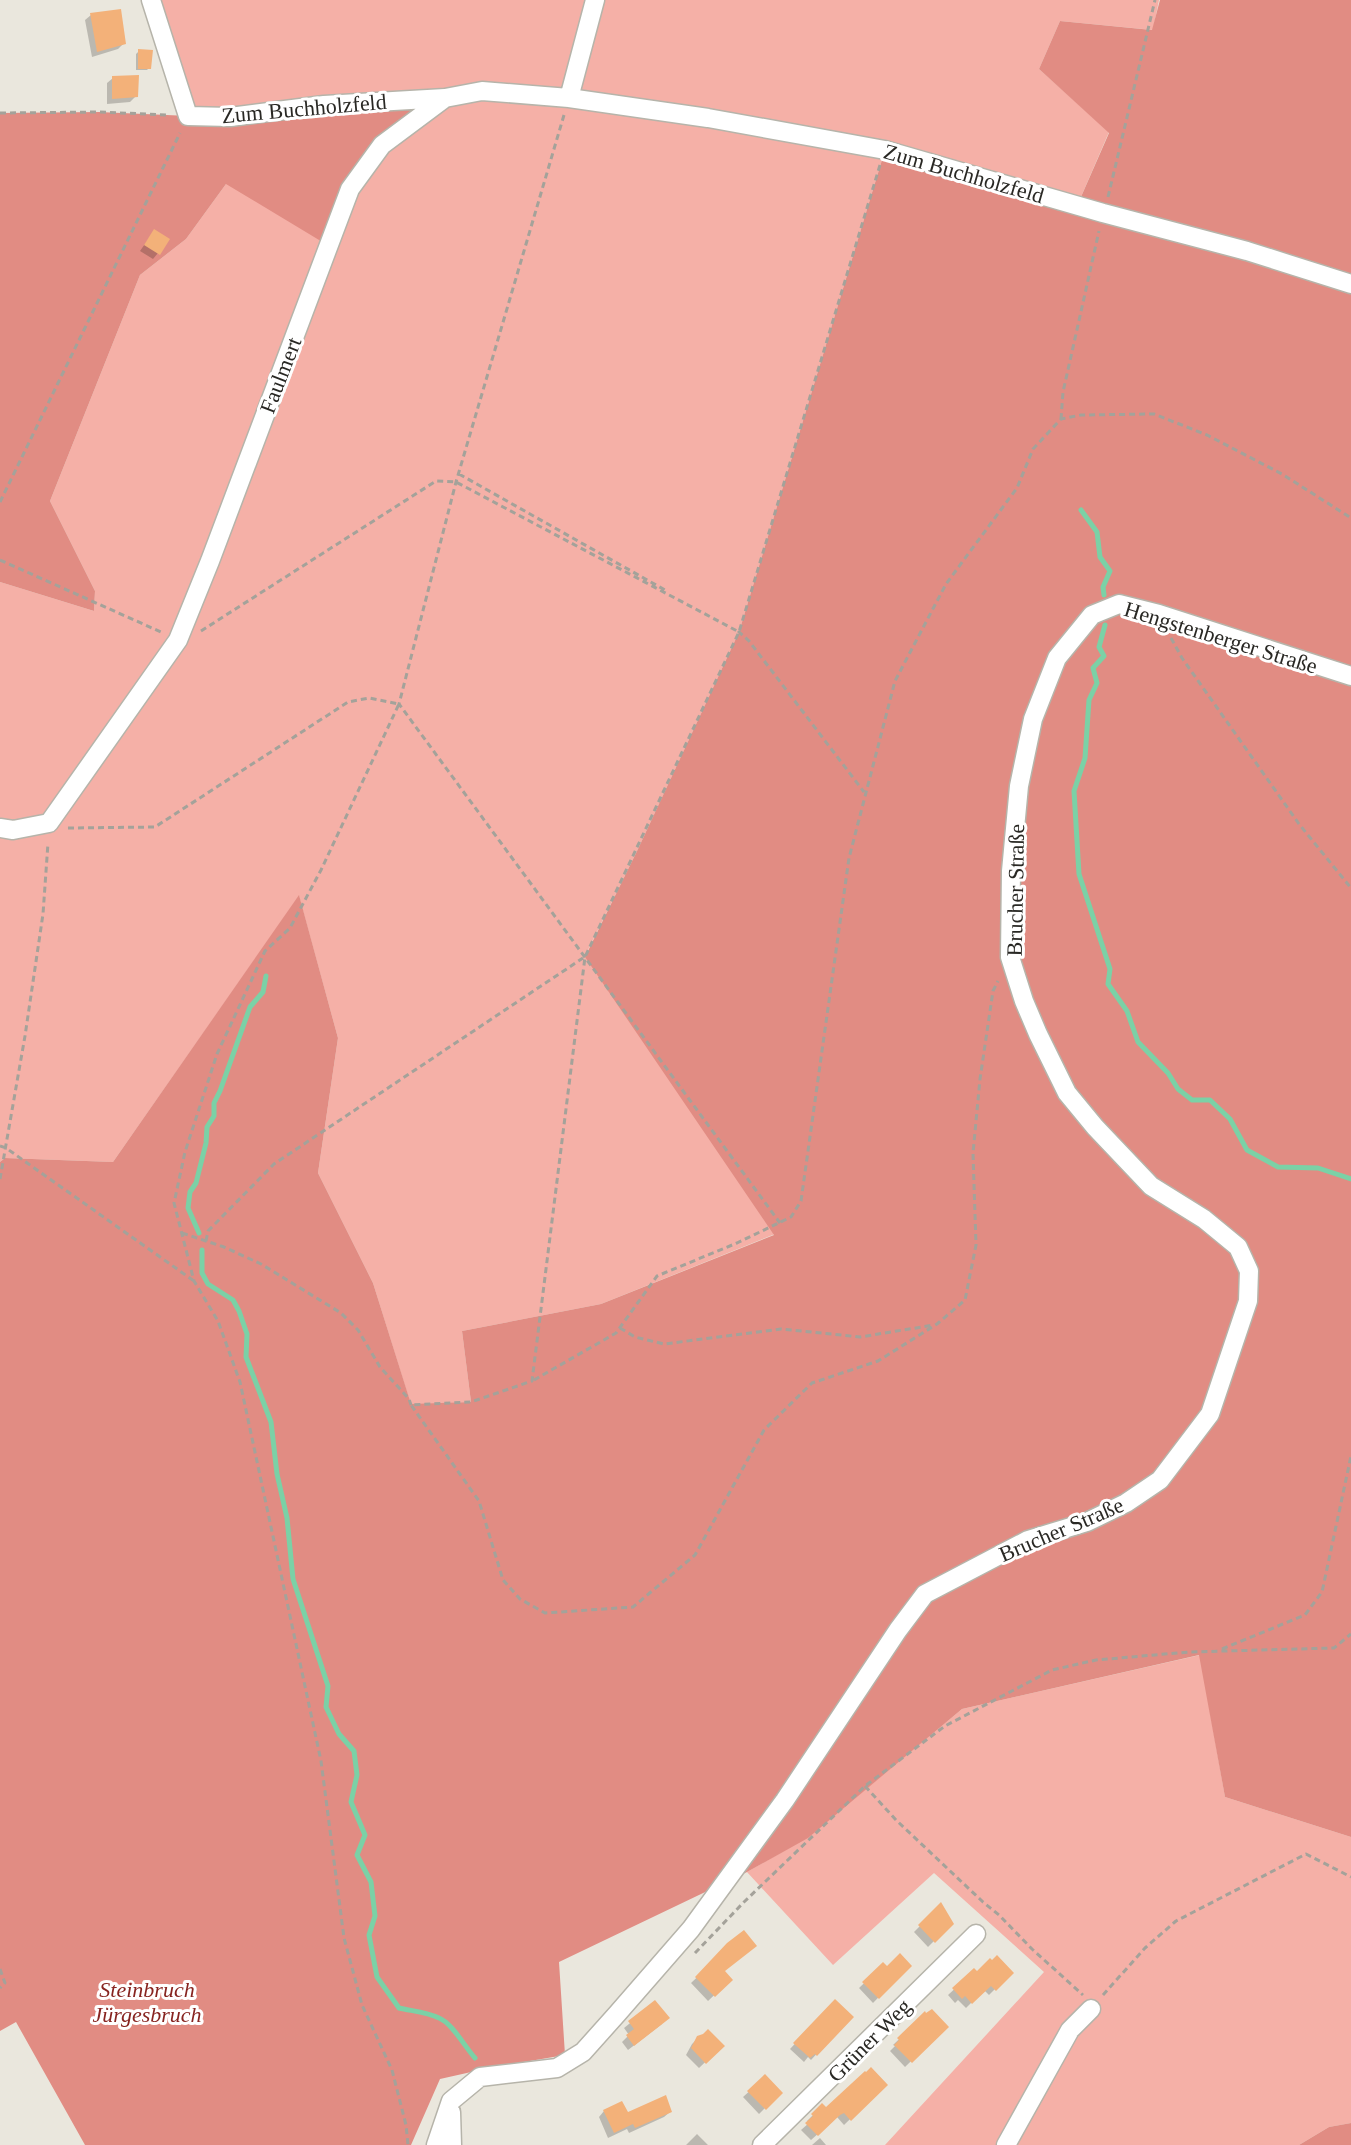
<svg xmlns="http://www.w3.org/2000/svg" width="1351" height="2145" font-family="'Times New Roman',serif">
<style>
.green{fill:#f5b0a7}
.forest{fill:#e18c83}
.shadow{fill:#0003}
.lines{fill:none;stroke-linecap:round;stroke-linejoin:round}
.stream{stroke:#7bd1a6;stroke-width:5}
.building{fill:#f3b179}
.minor-casing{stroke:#b6b4aa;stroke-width:21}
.path{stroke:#a4a29a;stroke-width:3;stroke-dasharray:6 4;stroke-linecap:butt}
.minor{stroke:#fff;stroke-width:18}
.labels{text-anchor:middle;stroke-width:6;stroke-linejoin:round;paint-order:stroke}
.street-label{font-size:22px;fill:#292824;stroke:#fff}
.park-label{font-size:22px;font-style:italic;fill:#872420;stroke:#fff}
</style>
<rect width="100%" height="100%" fill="#eae7dd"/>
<path class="green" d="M151 0H1159L1153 30 1060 21 1039 69 1109 132 1077 206 885 150 739 632 638 849 585 956 775 1234 601 1304 462 1331 471 1402 411 1405 373 1283 318 1173 338 1038 299 896 113 1162 5 1158 0 1162V582L94 611 95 591 50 501 140 275 186 239 226 184 188 116Z
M1200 1655 1225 1797 1351 1837V2123L1329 2127 1299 2145H885L1044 1972 934 1873 833 1965 747 1872 808 1837 962 1709Z"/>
<path class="forest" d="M1160 0H1351V1837L1225 1797 1199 1655 962 1709 808 1838 747 1872 559 1962 565 2055 489 2068 440 2079 411 2145H85L16 2022 0 2031V1162L5 1158 113 1162 299 895 338 1038 318 1173 373 1283 411 1404 471 1402 462 1331 601 1304 774 1235 585 957 638 849 739 632 885 150 1077 206 1109 133 1039 69 1060 21 1152 30Z
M445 98 382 145 329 246 226 184 186 239 140 275 50 501 95 591 94 611 0 582V113L99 112 189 116Z
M1351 2123V2145H1299L1329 2127Z"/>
<path class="shadow" d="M91 15 124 43 118 49 92 57 85 20Z
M139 51 149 68 147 70H136V54Z
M113 78 136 96 130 102 107 104V83Z
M154 231 158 253 153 259 140 251Z
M941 1905 951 1924 928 1947 914 1932Z
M744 1933 723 1972 730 1980 708 2001 691 1983Z
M883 1965 887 1969 909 1966 873 2003 859 1988Z
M974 1971 977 1974 1011 1973 989 1995 984 1990 966 2008 958 2000 955 2003 948 1995Z
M835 2001 851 2017 811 2060 808 2057 804 2062 790 2049Z
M655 2003 662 2024 628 2050 622 2042 629 2035 624 2028Z
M925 2014 946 2027 905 2067 890 2051 895 2046 893 2045Z
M698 2038 722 2046 699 2068 686 2055 692 2044Z
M765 2077 780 2093 759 2114 743 2097Z
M885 2085 844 2125 837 2117 811 2140 801 2130 809 2123 807 2121 822 2106 826 2110Z
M604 2111 627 2114 670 2112 664 2117 629 2133 627 2129 608 2138 599 2117Z
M697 2134 708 2145H686Z
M820 2138 826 2145H812Z"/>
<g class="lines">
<path class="stream" d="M1081 510 1097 532 1100 557 1110 571 1103 587 1104 595
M1105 625 1099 647 1104 656 1093 668 1097 683 1089 700 1085 758 1074 791 1079 874 1110 969 1108 984 1127 1011 1138 1042 1168 1073 1178 1089 1192 1100H1210L1230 1119 1247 1150 1278 1167 1318 1168 1351 1179
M199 1233 188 1208 190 1192 196 1183 206 1143 207 1127 214 1116V1103L220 1091 250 1007 263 992 266 976
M202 1250V1273L208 1284 233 1300 239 1311 247 1334 246 1357 271 1422 277 1474 287 1518 293 1579 328 1686 326 1707 339 1734 354 1751 357 1775 351 1802 365 1835 357 1855 371 1882 375 1916 369 1935 377 1977 399 2008C412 2011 427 2012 439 2018 452 2023 465 2047 475 2058"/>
</g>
<path class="building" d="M121 9 126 44 97 52 90 13Z
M138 49 153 50 151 69H138Z
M139 75 138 97 112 99V76Z
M154 229 170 239 160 255 144 245Z
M941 1902 954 1924 935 1943 918 1925Z
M744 1930 757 1946 725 1971 733 1980 715 1997 695 1977 727 1943Z
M900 1953 912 1966 879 1999 862 1982 883 1962 887 1966Z
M997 1955 1014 1973 996 1991 991 1986 972 2004 965 1996 962 1999 952 1988 974 1968 977 1971 990 1958 992 1960Z
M835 1999 854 2017 817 2056 815 2054 810 2058 793 2043Z
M655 2000 670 2018 634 2046 626 2035 634 2029 628 2021Z
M932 2009 949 2027 912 2063 894 2045 899 2040 897 2038 925 2011 926 2013Z
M708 2029 725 2046 706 2064 691 2048 697 2036 703 2034Z
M871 2067 888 2085 851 2121 844 2113 840 2115 818 2136 805 2123 813 2116 811 2114 822 2103 826 2107 865 2071 866 2072Z
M765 2074 783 2093 766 2110 747 2091Z
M666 2095 672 2112 635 2128 633 2124 614 2133 603 2110 622 2101 628 2112Z"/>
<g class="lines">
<defs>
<path id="minor" d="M151 0 188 116 230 117 324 105 445 98
M569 98 595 0
M0 828 13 830 49 823 178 640 210 561 350 189 382 145 445 98 482 91 569 98 708 118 885 150 1103 213 1247 251 1351 284
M451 2112 452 2145
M436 2145 451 2101 480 2077 557 2068 583 2052 617 2014 691 1929 785 1800 898 1630 925 1594 1028 1540 1087 1522 1126 1503 1160 1480 1210 1414 1248 1301 1249 1271 1238 1247 1204 1219 1151 1186 1095 1127 1067 1093 1038 1034 1024 1001 1010 957 1011 871 1019 786 1033 719 1057 658 1092 615 1119 604 1159 614 1351 676
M762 2145 976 1934
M1006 2145 1070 2030 1091 2009"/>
</defs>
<use href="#minor" class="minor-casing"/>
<path class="path" d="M0 113 99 112 168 115
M564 115 456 482 399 704 780 1223
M880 165 739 632 585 957 532 1381 471 1402 411 1405 479 1501 503 1580 520 1599 545 1613 633 1607 695 1555 764 1430 812 1383 878 1361 937 1324 965 1300 976 1245 973 1153 980 1079 993 991 998 981
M1108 197 1155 0
M1061 419 1063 392 1099 231
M459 474 665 590
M0 502 180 133
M0 560 161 632
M201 631 436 481 456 482 739 632
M738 631 749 641 864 792
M1171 638 1182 658 1299 824 1351 888
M68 828 155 827 348 702 369 698 399 704 321 870 290 928 265 951 217 1054 185 1152 174 1203 194 1281 218 1321 240 1382 321 1761 344 1938 362 2005 392 2070 406 2125 408 2145
M0 1146 6 1148 194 1281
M0 1179 25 1036 43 914 48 843
M182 1233 224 1247 261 1264 341 1313 358 1330 380 1367 409 1399 411 1405
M206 1241 208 1231 274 1164 583 958
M620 1328 635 1337 664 1344 781 1329 860 1337 934 1325
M534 1380 616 1333 657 1276 737 1243 791 1217 801 1201 849 858 895 681 946 584 1017 488 1033 449 1061 419 1081 415 1154 414 1207 435 1282 474 1351 518
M1222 1649 1305 1615 1322 1592 1351 1456
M865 1786 896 1820 983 1902 999 1915 1032 1949 1083 1995
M695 1953 744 1902 865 1786 945 1726 1052 1670 1096 1660 1189 1652 1334 1648 1351 1634
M0 1969 5 1983 0 1988
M1103 1995 1145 1948 1176 1921 1306 1854 1351 1877"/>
<use href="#minor" class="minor"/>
</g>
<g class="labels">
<g class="street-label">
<text transform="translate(304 108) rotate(-5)" y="8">Zum Buchholzfeld</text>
<text transform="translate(964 173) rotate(16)" y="8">Zum Buchholzfeld</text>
<text transform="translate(280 375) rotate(-69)" y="8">Faulmert</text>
<text transform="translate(1221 637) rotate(17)" y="8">Hengstenberger Straße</text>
<text transform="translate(1015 890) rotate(-89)" y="8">Brucher Straße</text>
<text transform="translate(1061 1529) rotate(-23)" y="8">Brucher Straße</text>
<text transform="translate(869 2040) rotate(-45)" y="8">Grüner Weg</text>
</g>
<g class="park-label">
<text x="147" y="1997">Steinbruch<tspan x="147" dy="25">Jürgesbruch</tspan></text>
</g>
</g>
</svg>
